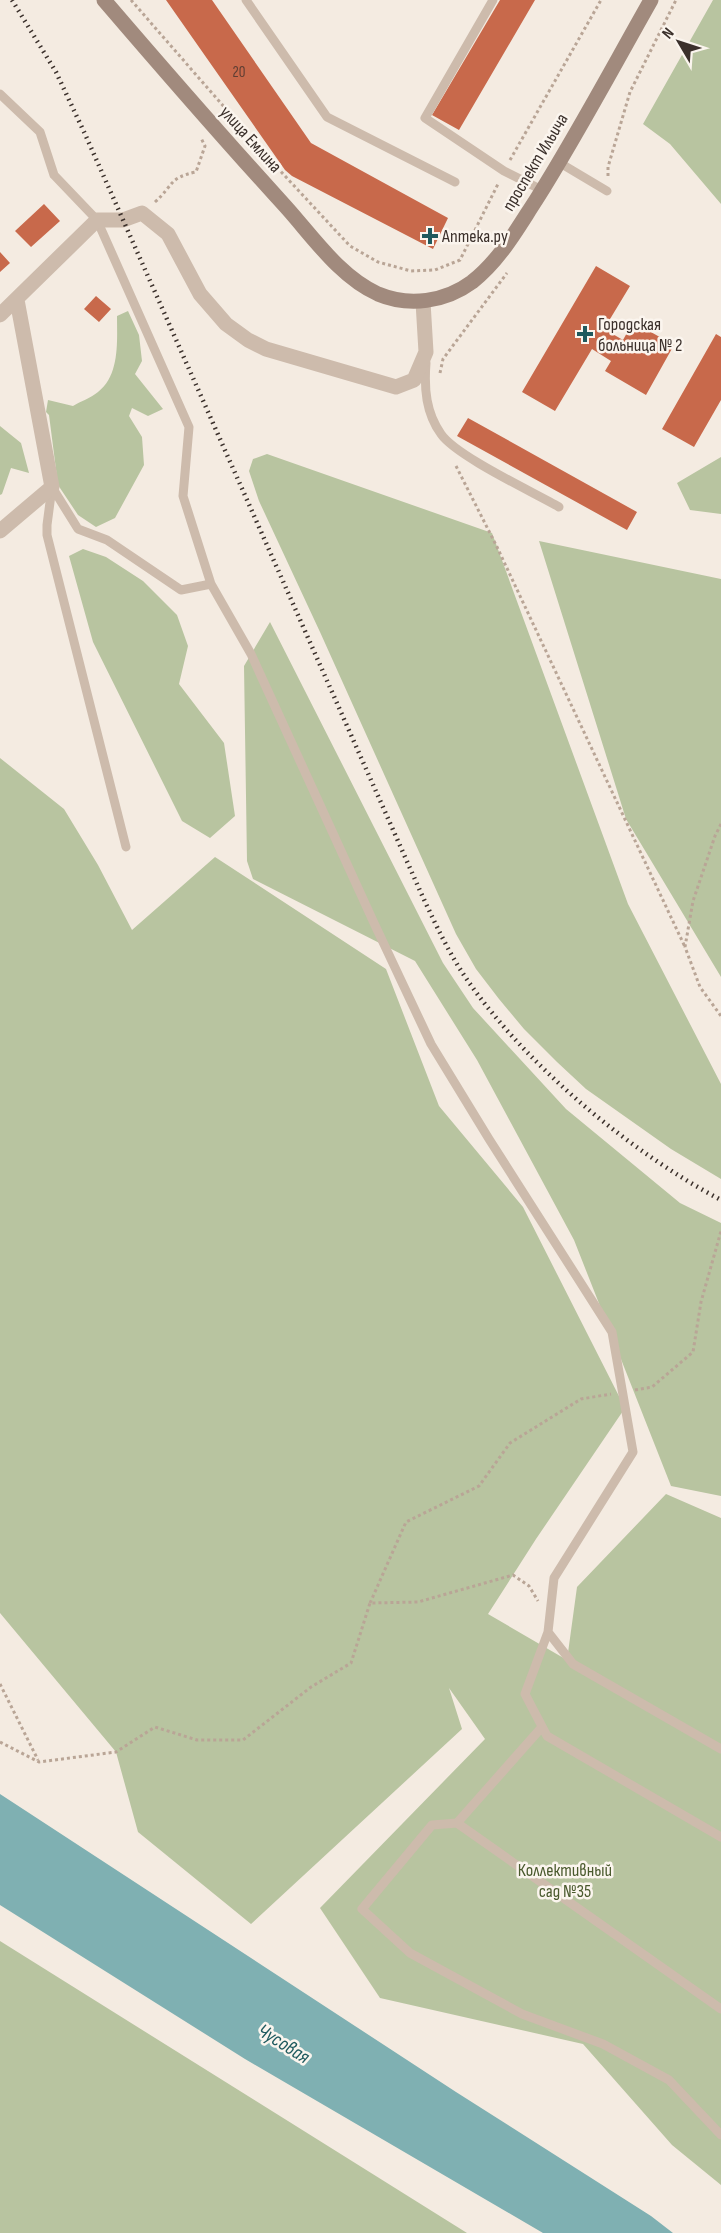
<svg xmlns="http://www.w3.org/2000/svg" width="721" height="2233" font-family="'Sofia Sans Condensed',sans-serif">
<style>
.green{fill:#b8c4a0}
.water{fill:#7fb0b2}
.building{fill:#c8694b}
.lines{fill:none;stroke-linecap:round;stroke-linejoin:round}
.path{stroke:#b9a596;stroke-width:3;stroke-dasharray:3 3;stroke-linecap:butt}
.lane{stroke:#cdbbac;stroke-width:9}
.street{stroke:#cdbbac;stroke-width:15}
.secondary{stroke:#a18a7d;stroke-width:15}
.rail{stroke:#3b302b;stroke-width:4.5;stroke-dasharray:1.5 4.5;stroke-linecap:butt}
.poi-dot{fill:#1f5a5e;stroke:#fbf5ee;stroke-width:2}
.labels{text-anchor:middle;stroke-width:5;stroke-linejoin:round;paint-order:stroke}
.number-label{font-size:15px;fill:#5e3e33}
.street-label{font-size:18px;fill:#3b302b;stroke:#fbf5ee}
.poi-label{font-size:18px;fill:#3b302b;stroke:#fbf5ee;text-anchor:start}
.park-label{font-size:18px;fill:#4a5a2e;stroke:#fbf5ee}
.water-label{font-size:20px;font-style:italic;fill:#1f5a5e;stroke:#fbf5ee}
</style>
<rect width="100%" height="100%" fill="#f4ebe1"/>
<path class="green" d="M713 0H721V204L670 144 643 124Z
M128 311 139 335 142 361 135 374 163 409 148 416 132 408 129 416 142 437 144 465 115 518 96 527 78 515 58 485 49 415 46 412 48 400 73 406C81 401 91 398 98 392 120 375 117 341 117 316Z
M0 426 21 443 29 473 11 468 2 494 0 495Z
M267 454 492 533 628 904 721 1084V1179L671 1149 586 1089 557 1062 524 1029 499 999 476 969 456 934 320 632 259 501 249 471 253 459Z
M721 457V514L690 510 677 483Z
M539 541 721 579V977L626 819Z
M83 549 106 557 143 581 177 615 188 646 179 684 224 743 235 816 210 838 182 821 93 642 69 556Z
M270 622 443 963 473 1008 566 1109 680 1203 721 1223V1496L671 1486 574 1240 477 1060 415 961 253 879 247 861 244 666Z
M0 758 64 809 98 865 132 930 215 857 386 969 439 1106 523 1207 625 1408 536 1539 488 1614 567 1660 577 1587 666 1494 721 1518V2185L672 2145 583 2044 380 1998 320 1908 485 1739 449 1688 462 1729 251 1924 138 1832 116 1752 0 1613Z
M0 1941 467 2233H0Z"/>
<path class="water" d="M0 1794 456 2092 651 2216 673 2233H543L245 2059 0 1905Z"/>
<path class="building" d="M166 0H212L311 143 448 218 433 249 292 176 285 170Z
M500 0H535L459 130 432 115Z
M44 204 60 221 31 247 15 231Z
M0 252 10 263 0 272Z
M596 266 630 286 604 329 623 340 633 322 674 345 646 395 605 371 611 361 592 349 555 411 522 392Z
M96 296 111 309 99 322 84 309Z
M716 334 721 337V400L694 447 662 429Z
M468 418 637 512 627 530 457 436Z"/>
<g class="lines">
<path class="path" d="M131 0 272 162 350 246 378 262 411 271 435 270 460 260 499 182
M510 160 601 0
M608 176V167L630 92 676 0
M155 202C174 185 168 178 196 172L205 146 201 138
M440 373 443 359 507 273
M456 466 497 547 685 947
M721 824 715 836 693 901 685 947 700 987 721 1016
M635 1390 652 1387 693 1352 701 1302 721 1231
M370 1603 406 1522 479 1486 510 1443 581 1399 611 1394
M0 1684 38 1760
M0 1742 39 1762 116 1752 155 1727 197 1740H243L311 1687 351 1663 370 1603 418 1602 513 1575 529 1586 538 1601"/>
<path class="lane" d="M246 0 327 117 455 182
M493 0 425 118 504 171 542 190
M0 94 40 132 54 175 97 220 189 427 183 496 211 584 251 654 374 923 431 1044 489 1139 612 1332 633 1452 554 1578 548 1632 525 1694 547 1736 721 1837
M560 163 607 191
M426 363C424 389 426 413 441 434 456 456 533 492 559 507
M52 487 47 525V535L126 847
M52 487 78 529 107 540 181 590 211 584
M548 1632 573 1664 721 1749
M457 1823 542 1727
M721 2009 457 1823 432 1825 362 1909 410 1953 522 2014 603 2044 669 2080 721 2135"/>
<path class="street" d="M0 315 97 220H123L142 213 168 234 200 294 226 324 248 340 266 349 396 387 414 380 426 352 423 302
M0 531 52 487 17 300"/>
<path class="secondary" d="M104 0C164 70 224 139 286 207 313 237 340 277 378 294 409 307 445 302 472 282 500 260 517 229 536 200 577 135 613 67 651 0"/>
<path class="rail" d="M12 0 56 72 85 134 421 893C435 923 449 954 468 981 528 1067 629 1151 721 1200"/>
</g>
<g class="poi-dot">
<path d="M427 227h6v6h6v6h-6v6h-6v-6h-6v-6h6z"/>
<path d="M582 325h6v6h6v6h-6v6h-6v-6h-6v-6h6z"/>
</g>
<g class="labels">
<g class="number-label">
<text x="239" y="77">20</text>
</g>
<g class="street-label">
<text transform="translate(251 139) rotate(48)" y="6">улица Емлина</text>
<text transform="translate(535 162) rotate(-59)" y="6">проспект Ильича</text>
</g>
<g class="poi-label">
<text x="442" y="242">Аптека.ру</text>
<text x="598" y="330">Городская<tspan x="598" dy="21">больница № 2</tspan></text>
</g>
<g class="park-label">
<text x="565" y="1876">Коллективный<tspan x="565" dy="21">сад №35</tspan></text>
</g>
<g class="water-label">
<text transform="translate(284 2043) rotate(32)" y="7">Чусовая</text>
</g>
</g>
<g transform="translate(679 42) rotate(309)" stroke="#fbf5ee" stroke-width="4.5" paint-order="stroke">
<path d="M0-4.5L10 22L0 15L-10 22Z" fill="#3b302b"/>
<text y="-9" font-size="16" font-weight="bold" text-anchor="middle" fill="#3b302b">N</text>
</g>
</svg>
